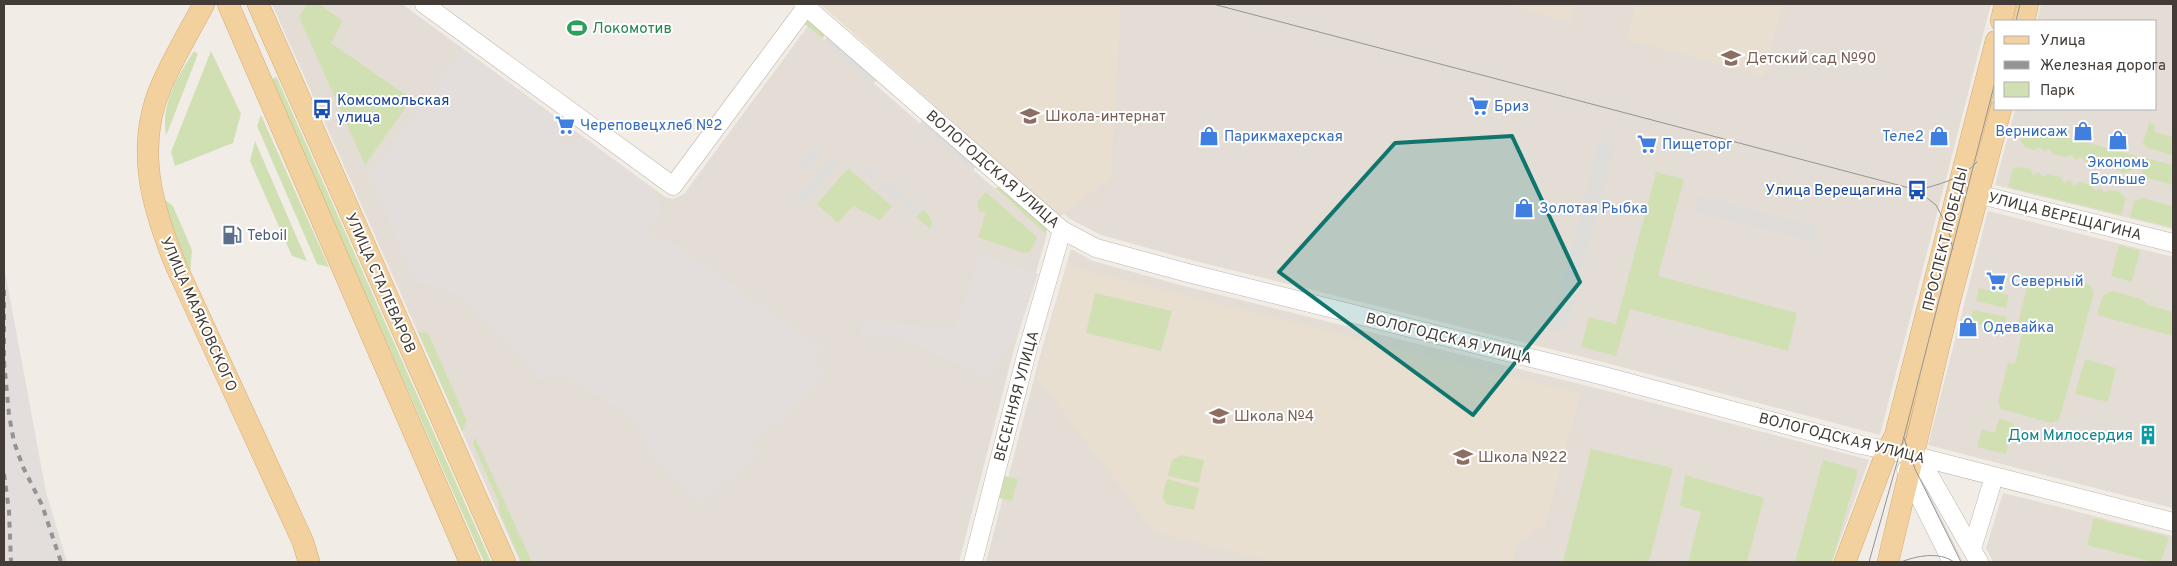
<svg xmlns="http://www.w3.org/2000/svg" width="2177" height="566" font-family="Overpass,sans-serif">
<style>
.residential{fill:#e4ddd5}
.industrial{fill:#e3dedb}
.education{fill:#e8dfd1}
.green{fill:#d1e0b3}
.parking{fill:#dfddda}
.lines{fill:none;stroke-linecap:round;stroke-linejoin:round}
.minor-casing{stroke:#beb6ad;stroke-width:19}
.major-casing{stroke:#d5ab70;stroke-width:22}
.minor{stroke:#fff;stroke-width:18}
.major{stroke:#f2d19e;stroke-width:21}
.tram{stroke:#949494;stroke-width:1}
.rail{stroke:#949494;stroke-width:4;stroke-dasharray:6 6;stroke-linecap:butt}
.marked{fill:#0f766e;fill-opacity:0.2;stroke:#0f766e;stroke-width:4;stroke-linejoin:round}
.labels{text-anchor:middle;stroke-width:4;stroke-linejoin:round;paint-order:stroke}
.leisure-label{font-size:15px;fill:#27864d;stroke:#fff;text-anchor:start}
.education-label{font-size:15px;fill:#785e54;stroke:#fff;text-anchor:start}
.transit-label{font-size:15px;fill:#164399;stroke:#fff;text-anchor:start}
.shop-label{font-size:15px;fill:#366cbe;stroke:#fff;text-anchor:start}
.street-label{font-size:15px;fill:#433c36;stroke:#fff}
.service-label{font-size:15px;fill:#4e5e75;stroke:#fff;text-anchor:start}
.culture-label{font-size:15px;fill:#0d838f;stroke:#fff;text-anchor:end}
</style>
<rect width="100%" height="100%" fill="#f1ece6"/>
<path class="residential" d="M272 4H402L665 197 673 199 684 194 808 26 1047 234 1014 349 959 562H520Z
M823 4H1991L1880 435 1603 362 1191 260 1101 235 1070 219Z
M2041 4H2173V229L1995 185 2015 109H2156V21H2037Z
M1988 211 2173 257V508L1928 445Z
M1071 249 1093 261 1184 286 1596 388 1869 460 1832 562H986L1040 356Z
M2003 493 2173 536V562H1993L1986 548Z"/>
<path class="industrial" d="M462 50 565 125 556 139 571 149 581 136 652 188 662 210 646 231 661 242 665 237 823 348 814 358 827 372 783 421 751 441 759 455 701 503 658 461 640 438 645 434 627 413 557 373 538 380 515 348 457 294 416 282 369 176Z
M980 253 1038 274 1017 336 989 378 900 338 860 336 862 319 954 329Z
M4 266 46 492 67 562H4Z"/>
<path class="education" d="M820 4H1121L1111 177 1060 217Z
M1506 4H1575L1570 22Z
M1636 4H1783L1763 76 1626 39Z
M1066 266 1580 394 1545 526 1517 543 1512 562H1274L1155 532 1037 378Z"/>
<path class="green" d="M307 4H319L343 21 331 43 412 99 365 165 299 17Z
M808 17 825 31 823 39 801 21Z
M194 51 198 54 166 136C161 102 177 78 194 51Z
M211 51 241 114 233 143 175 166 171 152Z
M275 77 277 78 491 562H484L271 81Z
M261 115 329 267 317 264 257 126Z
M2149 123 2155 125 2154 132 2173 137V155L2147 148 2143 143Z
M2024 126 2137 156 2134 170 2125 173 2115 170 2112 165 2106 168 2103 162 2097 166 2085 162 2081 157 2075 160 2072 155 2066 157 2053 154 2049 149 2044 152 2040 147 2034 150 2025 147 2020 141Z
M255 141 307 261 292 256 250 161Z
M2145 158 2173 165V185L2147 178 2141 172Z
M2020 167 2030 169 2033 175 2039 172 2042 177 2048 174 2061 177 2064 183 2070 180 2074 186 2080 182 2092 185 2095 191 2101 188 2104 193 2109 190 2120 192 2126 199 2121 215 2008 187 2013 169Z
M848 168 892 206 880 220 853 206 838 223 817 204Z
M1656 172 1684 179 1658 276 1797 313 1788 351 1630 309 1616 356 1581 347 1589 317 1616 324Z
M1003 187 1047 226 1046 234 995 188Z
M986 192 1037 237 1030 252 1024 253 978 237 986 213 979 211 977 202Z
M2142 198 2173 206V228L2130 217 2134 201Z
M164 199 173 206 192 250 190 275 186 276Z
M923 210C929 216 935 220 930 229L916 217Z
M2119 245 2140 251 2132 282 2111 276Z
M2053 277 2090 285 2094 293 2059 420 2051 423 2001 409 1998 402 2008 363 2015 364 2022 334 2016 331 2027 287Z
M1979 288 2009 295 2006 308 1976 301Z
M2111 291 2142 299 2148 305 2173 312V336L2097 315 2103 295Z
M1095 293 1172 311 1161 351 1086 333Z
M1973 310 2007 317 2003 331 1970 322Z
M418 332 428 333 467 421 462 431Z
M2085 359 2116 368 2108 402 2075 394Z
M1999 419 2014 423 2006 454 1977 447 1982 429 1995 433Z
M475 437 532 562H521L499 511V503L473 444Z
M1591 449 1673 468 1649 562H1563Z
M1181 455 1204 460 1199 483 1168 476 1172 460Z
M1823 460 1858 470 1832 562H1795Z
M1685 475 1764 498 1747 562H1688L1701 512 1680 506Z
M1005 476 1018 479 1012 501 999 498Z
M1167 479 1199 488 1194 510 1166 504 1162 497Z
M2094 518 2169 537 2161 562H2153L2087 545Z"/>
<path class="parking" d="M828 36 878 79 873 84 823 41Z
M924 119 977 165 973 170 919 124Z
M1599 141 1615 145 1565 333 1550 330Z
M816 144 823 150 805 171 797 165Z
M832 157 839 163 804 204 797 198Z
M866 163 878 174 873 180 861 169Z
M887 179 922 209 915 217 880 186Z
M1698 195 1821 228 1816 242 1694 211Z"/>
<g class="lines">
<defs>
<path id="minor" d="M424 4 673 186 806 7
M803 4 1062 230 1096 248 1188 273 1600 375 1861 445 1912 455 2173 522
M1965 191 2173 243
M1912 455 1928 473 1979 562
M1906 470 1952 562
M1972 549 1994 477
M973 562 1027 352 1062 230"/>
<path id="major" d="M204 4C190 30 174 57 162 84 134 147 152 208 177 268L303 542 309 562
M228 4 470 562
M258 4 505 562
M2001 21 2005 4
M2024 21 2028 4
M1845 562 1887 451 1895 436 1996 41
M1888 562 1950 300 2001 109"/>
</defs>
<use href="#minor" class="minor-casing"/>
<use href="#major" class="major-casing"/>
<use href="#minor" class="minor"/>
<use href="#major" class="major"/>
<path class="tram" d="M1213 4 1917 190 1936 205 1948 228 1953 249
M2016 21 2020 4
M1917 190C1938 185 1962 179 1977 162
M1904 438 1915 469 1961 562
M1869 562 1900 452 1996 78
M1901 562C1916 556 1939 551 1954 562"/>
<path class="rail" d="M4 290V368
M4 361 9 415 14 442 23 467 42 505 61 562
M4 474 9 511 11 562"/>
</g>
<path class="marked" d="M1512 136 1580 282 1473 415 1279 272 1395 143Z"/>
<defs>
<symbol id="stadium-bare" viewBox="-9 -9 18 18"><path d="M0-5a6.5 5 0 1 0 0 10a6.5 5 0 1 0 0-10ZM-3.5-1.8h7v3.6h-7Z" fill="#2e9e5b" stroke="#fff" stroke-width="2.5" paint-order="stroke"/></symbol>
<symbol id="school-bare" viewBox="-9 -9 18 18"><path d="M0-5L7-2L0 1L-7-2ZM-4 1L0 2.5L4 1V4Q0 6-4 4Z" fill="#8d6e63" stroke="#fff" stroke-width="2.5" paint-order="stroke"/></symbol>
<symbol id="supermarket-bare" viewBox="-9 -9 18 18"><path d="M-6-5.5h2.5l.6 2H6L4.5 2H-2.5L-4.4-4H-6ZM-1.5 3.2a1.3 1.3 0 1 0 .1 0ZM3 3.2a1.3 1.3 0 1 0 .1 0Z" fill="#3f7fe0" stroke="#fff" stroke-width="2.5" paint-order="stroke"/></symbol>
<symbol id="bus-bare" viewBox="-9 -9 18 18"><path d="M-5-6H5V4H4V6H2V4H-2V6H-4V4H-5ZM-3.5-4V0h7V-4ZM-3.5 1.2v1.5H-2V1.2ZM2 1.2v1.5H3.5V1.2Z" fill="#1a4fb4" stroke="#fff" stroke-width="2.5" paint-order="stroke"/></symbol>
<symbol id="shop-bare" viewBox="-9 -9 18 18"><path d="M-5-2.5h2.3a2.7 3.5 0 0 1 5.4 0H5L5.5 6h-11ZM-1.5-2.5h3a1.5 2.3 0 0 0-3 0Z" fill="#3f7fe0" stroke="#fff" stroke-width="2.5" paint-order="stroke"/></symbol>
<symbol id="fuel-bare" viewBox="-9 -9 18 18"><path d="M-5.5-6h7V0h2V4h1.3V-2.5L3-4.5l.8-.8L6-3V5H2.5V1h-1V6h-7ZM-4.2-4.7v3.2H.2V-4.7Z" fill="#5c6f8a" stroke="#fff" stroke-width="2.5" paint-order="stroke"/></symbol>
<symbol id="building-bare" viewBox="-9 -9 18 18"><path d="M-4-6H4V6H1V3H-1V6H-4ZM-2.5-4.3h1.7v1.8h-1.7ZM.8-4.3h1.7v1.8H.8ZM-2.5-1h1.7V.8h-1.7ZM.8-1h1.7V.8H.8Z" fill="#0f9aa8" stroke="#fff" stroke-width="2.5" paint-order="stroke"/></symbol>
</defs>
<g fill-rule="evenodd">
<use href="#stadium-bare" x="563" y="14" width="28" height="28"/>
<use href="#school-bare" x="1717" y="44" width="28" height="28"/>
<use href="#supermarket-bare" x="1465" y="92" width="28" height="28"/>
<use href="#bus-bare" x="308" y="95" width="28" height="28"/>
<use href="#school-bare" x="1016" y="102" width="28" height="28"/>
<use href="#supermarket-bare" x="551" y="111" width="28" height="28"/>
<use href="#shop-bare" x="2069" y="117" width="28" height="28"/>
<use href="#shop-bare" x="1195" y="122" width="28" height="28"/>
<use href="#shop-bare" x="1925" y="122" width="28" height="28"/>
<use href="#shop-bare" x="2104" y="126" width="28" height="28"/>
<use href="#supermarket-bare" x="1633" y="130" width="28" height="28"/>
<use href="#bus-bare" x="1903" y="176" width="28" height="28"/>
<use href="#shop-bare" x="1510" y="194" width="28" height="28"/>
<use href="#fuel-bare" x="218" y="221" width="28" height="28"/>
<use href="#supermarket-bare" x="1982" y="267" width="28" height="28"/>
<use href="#shop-bare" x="1954" y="313" width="28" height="28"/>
<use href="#school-bare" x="1205" y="402" width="28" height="28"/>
<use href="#building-bare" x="2134" y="421" width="28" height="28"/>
<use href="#school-bare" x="1449" y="443" width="28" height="28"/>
</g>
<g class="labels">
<g class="leisure-label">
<text x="592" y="33">Локомотив</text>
</g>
<g class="education-label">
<text x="1746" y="63">Детский сад №90</text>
<text x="1045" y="121">Школа-интернат</text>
<text x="1234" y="421">Школа №4</text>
<text x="1478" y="462">Школа №22</text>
</g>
<g class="transit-label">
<text x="337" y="105">Комсомольская<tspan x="337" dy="17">улица</tspan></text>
<text x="1902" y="195" text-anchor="end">Улица Верещагина</text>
</g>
<g class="shop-label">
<text x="1494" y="111">Бриз</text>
<text x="580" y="130">Череповецхлеб №2</text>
<text x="2068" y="136" text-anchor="end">Вернисаж</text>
<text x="1224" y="141">Парикмахерская</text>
<text x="1924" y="141" text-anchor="end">Теле2</text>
<text x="1662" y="149">Пищеторг</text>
<text x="2118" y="167" text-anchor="middle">Экономь<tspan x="2118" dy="17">Больше</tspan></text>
<text x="1539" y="213">Золотая Рыбка</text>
<text x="2011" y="286">Северный</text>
<text x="1983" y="332">Одевайка</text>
</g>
<g class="street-label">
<text transform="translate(993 169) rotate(41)" y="5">ВОЛОГОДСКАЯ УЛИЦА</text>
<text transform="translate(2065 216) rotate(14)" y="5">УЛИЦА ВЕРЕЩАГИНА</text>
<text transform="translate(1945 239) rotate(-76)" y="5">ПРОСПЕКТ ПОБЕДЫ</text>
<text transform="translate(381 283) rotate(66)" y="5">УЛИЦА СТАЛЕВАРОВ</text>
<text transform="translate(199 314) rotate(66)" y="5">УЛИЦА МАЯКОВСКОГО</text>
<text transform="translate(1449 338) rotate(14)" y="5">ВОЛОГОДСКАЯ УЛИЦА</text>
<text transform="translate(1016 396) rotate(-75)" y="5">ВЕСЕННЯЯ УЛИЦА</text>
<text transform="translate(1842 438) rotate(14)" y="5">ВОЛОГОДСКАЯ УЛИЦА</text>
</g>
<g class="service-label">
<text x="247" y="240">Teboil</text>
</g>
<g class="culture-label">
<text x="2133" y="440">Дом Милосердия</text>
</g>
</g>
<rect width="2177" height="566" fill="none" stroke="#433c36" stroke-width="10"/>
<rect x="1994" y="20" width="162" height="90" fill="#ffffff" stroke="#b4b1af"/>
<rect x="2004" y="36" width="25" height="8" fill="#f2d19e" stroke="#b4b1af"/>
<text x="2040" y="45" font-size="15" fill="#433c36">Улица</text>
<rect x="2004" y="61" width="25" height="8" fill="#949494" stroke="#b4b1af"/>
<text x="2040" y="70" font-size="15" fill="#433c36">Железная дорога</text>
<rect x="2004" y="82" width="25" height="15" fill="#d1e0b3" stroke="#b4b1af"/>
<text x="2040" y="95" font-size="15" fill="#433c36">Парк</text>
</svg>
